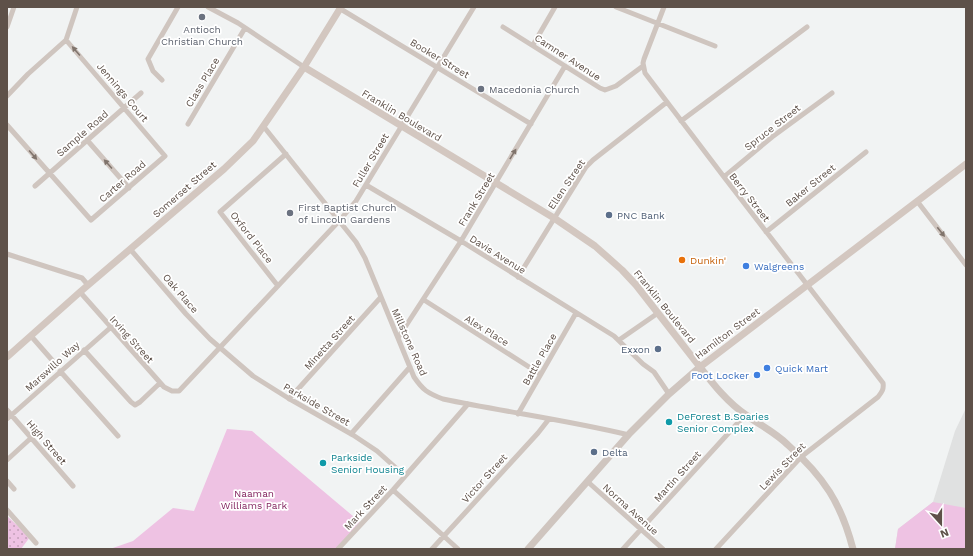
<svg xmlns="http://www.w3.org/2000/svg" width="973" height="556" font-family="'Work Sans',sans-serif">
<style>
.education{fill:#e0e1e1}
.grass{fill:url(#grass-dots)}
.green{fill:#eec2e3}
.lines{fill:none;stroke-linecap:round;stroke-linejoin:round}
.minor{stroke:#cfc5bf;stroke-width:5}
.tertiary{stroke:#cfc5bf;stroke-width:7}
.secondary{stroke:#d3c7c0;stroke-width:7}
.oneway{fill:#80746c}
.worship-dot{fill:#6b7280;stroke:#fff;stroke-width:1.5}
.service-dot{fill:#5c6f8a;stroke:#fff;stroke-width:1.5}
.food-dot{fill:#e8710a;stroke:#fff;stroke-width:1.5}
.shop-dot{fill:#3f7fe0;stroke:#fff;stroke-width:1.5}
.culture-dot{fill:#0f9aa8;stroke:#fff;stroke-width:1.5}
.labels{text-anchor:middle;stroke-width:3.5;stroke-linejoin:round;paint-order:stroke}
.worship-label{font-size:10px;fill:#5b616d;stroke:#fff;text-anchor:start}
.street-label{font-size:10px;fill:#5e5149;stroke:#fff}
.service-label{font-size:10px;fill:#4e5e75;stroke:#fff;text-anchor:start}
.food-label{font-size:10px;fill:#c56008;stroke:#fff;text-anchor:start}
.shop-label{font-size:10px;fill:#366cbe;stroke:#fff;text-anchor:start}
.culture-label{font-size:10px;fill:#0d838f;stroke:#fff;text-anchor:start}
.park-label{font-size:10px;fill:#7e1c59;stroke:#fff}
</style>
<defs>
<pattern id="grass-dots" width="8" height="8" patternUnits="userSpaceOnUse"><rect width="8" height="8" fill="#eec2e3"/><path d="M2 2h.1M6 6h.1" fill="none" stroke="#c4a0ba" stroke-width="1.8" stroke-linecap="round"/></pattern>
</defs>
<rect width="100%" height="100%" fill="#f1f3f3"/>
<path class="education" d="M966 408V549H895L898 529 933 502 955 431Z"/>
<path class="grass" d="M7 516 30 537 21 549H7Z"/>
<path class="green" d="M227 429 252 431 360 522 336 549H110L133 541 173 508 194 511Z
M933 502 966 508V549H895L898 529Z"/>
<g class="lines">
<path class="minor" d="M208 7 238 23 304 67
M616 7 715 46
M664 7 644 59 643 63 645 73 724 177 883 383C884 389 882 392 878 397L801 457 716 549
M339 8 531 124
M7 27 14 7
M503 27 600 88 605 90 616 86 643 66
M533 45 555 7
M162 80 153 71 148 59 178 7
M7 96 28 74 66 40 77 7
M681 121 807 27
M188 124 245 28
M7 125 91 220 165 156 66 40
M264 127 356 242 365 258 414 377C423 390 427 393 443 399 505 412 567 420 629 435
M87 140 129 188
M724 177 772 137 832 93
M366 185 461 241 614 336 643 364 654 372 669 394
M35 186 141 93
M917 201 966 265
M766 232 866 152
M130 249 186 314 210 339 253 376 288 398 353 435 377 451 405 476
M7 254 82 278 88 285
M518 277 586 167 593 160 667 102
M278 286 220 212 286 154
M80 292 164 387 172 391H179L340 220 356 201 474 7
M424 300 540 374
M31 336 52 360
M398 338 461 241 565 66
M619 340 658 313
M84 350 131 402 135 405 140 402 160 383
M60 371 118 436
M289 399 381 297
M7 410 73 486
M518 414 576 313
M7 419 110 328
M351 434 410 367
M7 460 31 438
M7 481 14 489
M588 482 663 549
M393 490 458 549
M7 510 36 543
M338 549 393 490 468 404
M432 549 538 433 549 419
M623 549 745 415"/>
<path class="tertiary" d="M528 549 630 433 669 394 700 367C714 385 727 402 746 415 760 425 776 433 788 445 824 477 841 503 853 549"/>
<path class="secondary" d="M304 67 554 218 595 246 622 270 636 285 700 367 966 164
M7 357 80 292 224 169 253 141 304 67 341 7"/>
</g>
<defs><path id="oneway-solid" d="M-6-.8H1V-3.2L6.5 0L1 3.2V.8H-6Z"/></defs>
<g class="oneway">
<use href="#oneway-solid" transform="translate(76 51) rotate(-131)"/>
<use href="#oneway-solid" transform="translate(513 154) rotate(-59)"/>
<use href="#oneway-solid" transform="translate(33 155) rotate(49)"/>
<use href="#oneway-solid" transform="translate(108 164) rotate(-132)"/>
<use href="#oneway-solid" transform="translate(941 232) rotate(52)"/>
</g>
<g class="worship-dot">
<circle cx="202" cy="17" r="4"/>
<circle cx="481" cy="89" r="4"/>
<circle cx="290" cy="213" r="4"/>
</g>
<g class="service-dot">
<circle cx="609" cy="215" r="4"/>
<circle cx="658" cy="349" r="4"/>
<circle cx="594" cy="452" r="4"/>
</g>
<circle class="food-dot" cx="682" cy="260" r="4"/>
<g class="shop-dot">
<circle cx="746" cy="266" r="4"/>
<circle cx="767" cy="368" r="4"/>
<circle cx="757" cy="375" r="4"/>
</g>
<g class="culture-dot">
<circle cx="669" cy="422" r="4"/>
<circle cx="323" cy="463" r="4"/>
</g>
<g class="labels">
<g class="worship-label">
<text x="202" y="33" text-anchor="middle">Antioch<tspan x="202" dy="12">Christian Church</tspan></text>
<text x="489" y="93">Macedonia Church</text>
<text x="298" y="211">First Baptist Church<tspan x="298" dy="12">of Lincoln Gardens</tspan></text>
</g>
<g class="street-label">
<text transform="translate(568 57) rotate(33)" y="4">Camner Avenue</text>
<text transform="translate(440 58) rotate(31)" y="4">Booker Street</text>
<text transform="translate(202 82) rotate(-59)" y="4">Class Place</text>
<text transform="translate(123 92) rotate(50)" y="4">Jennings Court</text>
<text transform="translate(402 115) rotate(31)" y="4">Franklin Boulevard</text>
<text transform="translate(772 127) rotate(-38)" y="4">Spruce Street</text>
<text transform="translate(82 133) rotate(-41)" y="4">Sample Road</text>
<text transform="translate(370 160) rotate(-59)" y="4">Fuller Street</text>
<text transform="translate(122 181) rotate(-41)" y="4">Carter Road</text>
<text transform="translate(566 184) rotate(-56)" y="4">Ellen Street</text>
<text transform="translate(810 185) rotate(-39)" y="4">Baker Street</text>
<text transform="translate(184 189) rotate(-41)" y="4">Somerset Street</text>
<text transform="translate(750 197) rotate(52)" y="4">Berry Street</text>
<text transform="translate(476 199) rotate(-59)" y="4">Frank Street</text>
<text transform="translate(252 237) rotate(52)" y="4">Oxford Place</text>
<text transform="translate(498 254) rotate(32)" y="4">Davis Avenue</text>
<text transform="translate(181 293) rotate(49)" y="4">Oak Place</text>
<text transform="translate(665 306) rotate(51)" y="4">Franklin Boulevard</text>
<text transform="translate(487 330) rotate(32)" y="4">Alex Place</text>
<text transform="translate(727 333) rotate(-37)" y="4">Hamilton Street</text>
<text transform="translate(132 339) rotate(48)" y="4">Irving Street</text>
<text transform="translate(329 342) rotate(-48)" y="4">Minetta Street</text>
<text transform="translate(410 342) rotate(66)" y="4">Millstone Road</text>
<text transform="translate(539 359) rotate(-60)" y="4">Battle Place</text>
<text transform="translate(52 366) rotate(-42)" y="4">Marswillo Way</text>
<text transform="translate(317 404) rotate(30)" y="4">Parkside Street</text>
<text transform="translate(47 442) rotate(49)" y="4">High Street</text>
<text transform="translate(782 466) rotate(-46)" y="4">Lewis Street</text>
<text transform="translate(677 476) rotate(-48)" y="4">Martin Street</text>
<text transform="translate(484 478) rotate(-48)" y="4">Victor Street</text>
<text transform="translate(365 507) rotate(-47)" y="4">Mark Street</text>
<text transform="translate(631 509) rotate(42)" y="4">Norma Avenue</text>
</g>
<g class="service-label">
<text x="617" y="219">PNC Bank</text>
<text x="650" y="353" text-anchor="end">Exxon</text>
<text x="602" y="456">Delta</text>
</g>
<g class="food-label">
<text x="690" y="264">Dunkin'</text>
</g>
<g class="shop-label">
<text x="754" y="270">Walgreens</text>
<text x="775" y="372">Quick Mart</text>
<text x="749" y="379" text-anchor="end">Foot Locker</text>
</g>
<g class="culture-label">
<text x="677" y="420">DeForest B.Soaries<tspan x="677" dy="12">Senior Complex</tspan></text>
<text x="331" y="461">Parkside<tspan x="331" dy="12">Senior Housing</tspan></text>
</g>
<g class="park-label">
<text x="254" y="497">Naaman<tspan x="254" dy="12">Williams Park</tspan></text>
</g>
</g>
<rect width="973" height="556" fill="none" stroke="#5e5149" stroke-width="16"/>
<g transform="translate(941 524) rotate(159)" stroke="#ffffff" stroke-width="3" paint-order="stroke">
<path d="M0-3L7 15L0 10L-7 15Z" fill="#5e5149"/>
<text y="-6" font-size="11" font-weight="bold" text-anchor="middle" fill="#5e5149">N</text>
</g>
</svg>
